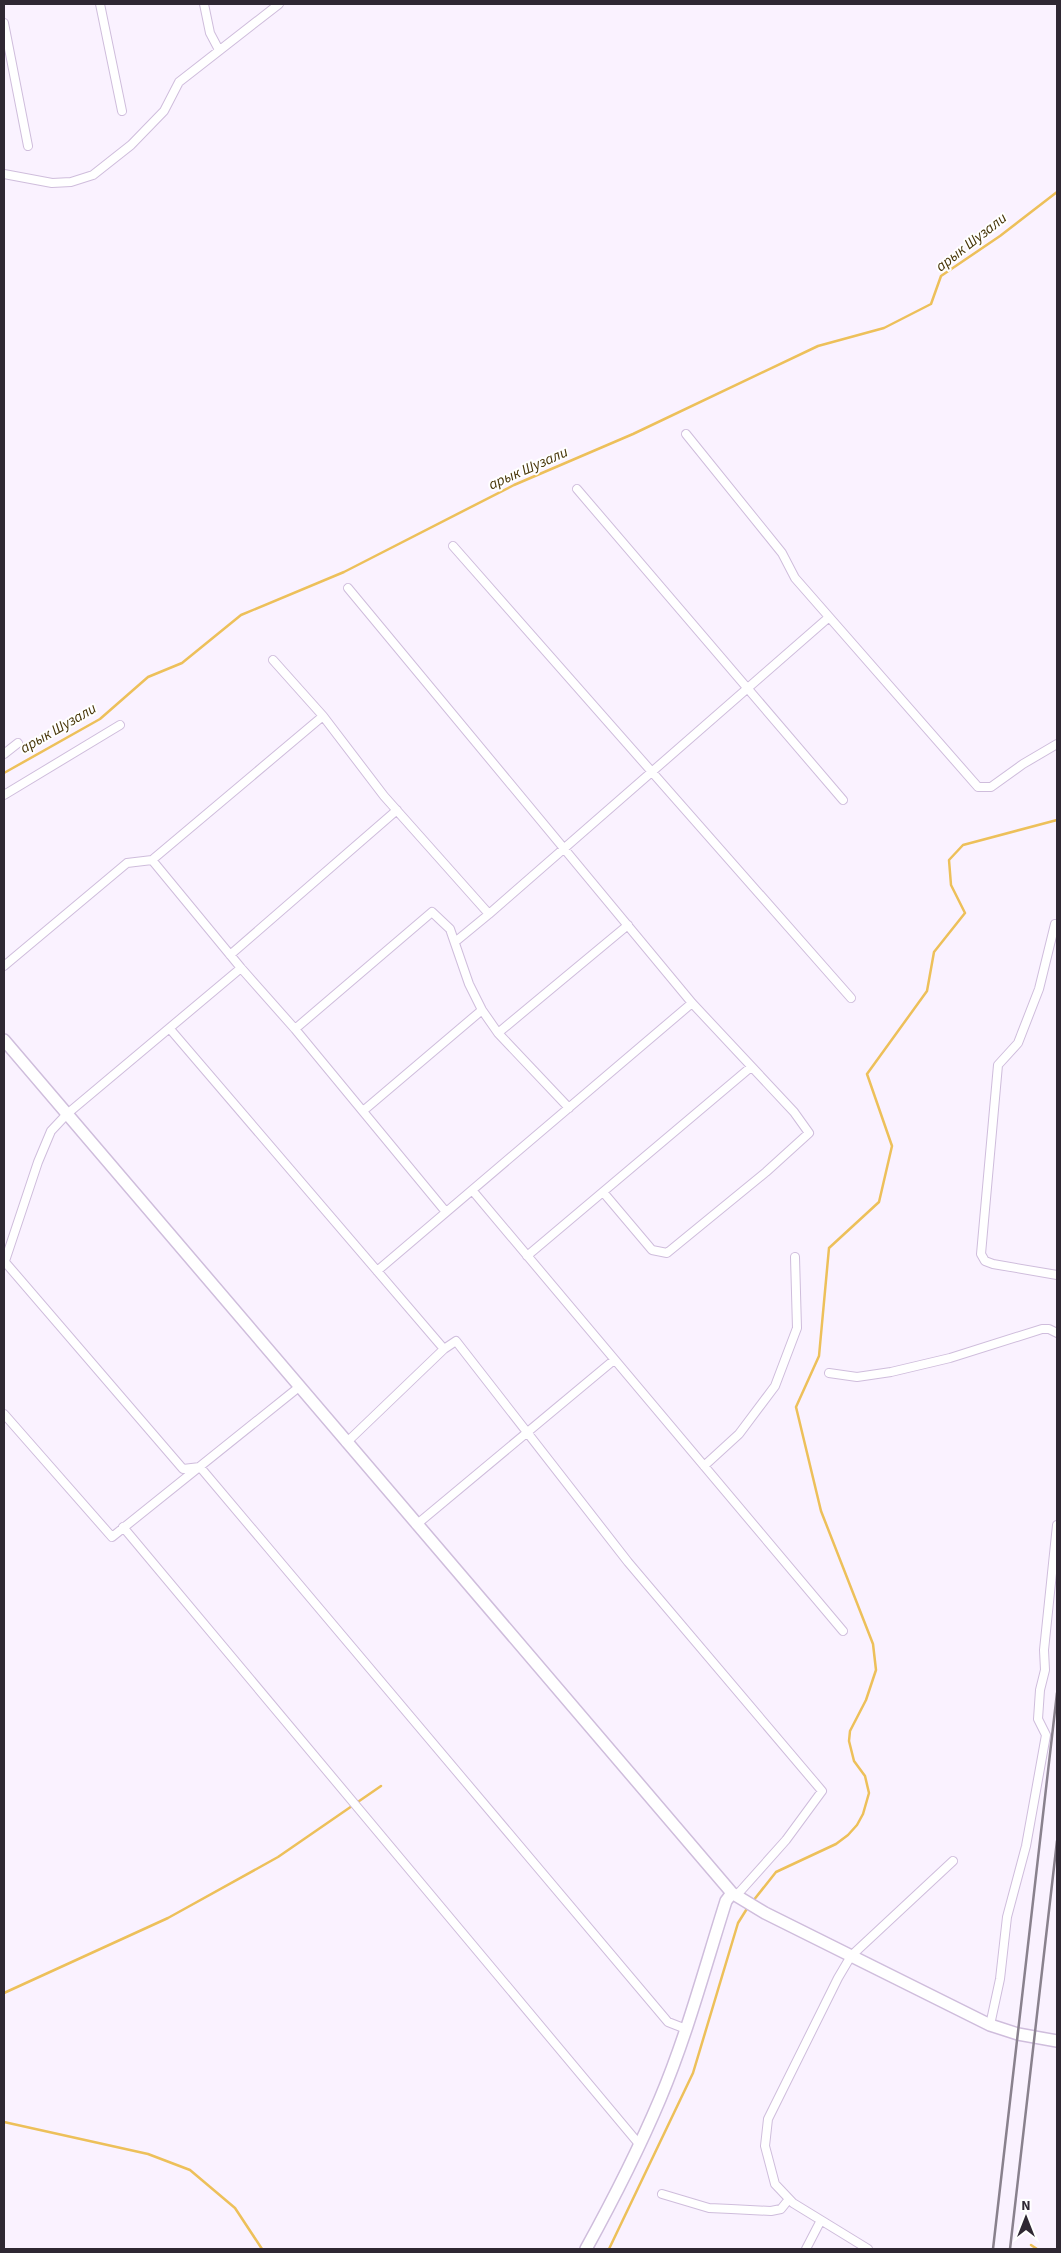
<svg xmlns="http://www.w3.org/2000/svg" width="1061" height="2253" font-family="'Source Sans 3',sans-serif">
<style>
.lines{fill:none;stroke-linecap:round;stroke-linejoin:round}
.stream{stroke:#edc05a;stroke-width:2.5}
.street-casing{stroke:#cfbddc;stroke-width:10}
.secondary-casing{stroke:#cfbddc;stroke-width:14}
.street{stroke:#fff;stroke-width:8}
.secondary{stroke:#fff;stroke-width:11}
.rail{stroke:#89818d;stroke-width:2.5}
.labels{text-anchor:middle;stroke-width:4;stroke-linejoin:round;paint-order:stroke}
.water-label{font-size:15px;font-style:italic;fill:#473507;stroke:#fff}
</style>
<rect width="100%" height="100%" fill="#faf2ff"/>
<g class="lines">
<path class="stream" d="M4 773 100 719 148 677 182 663 241 615 344 572 514 485 633 434 818 346 884 328 931 304 941 276 1000 236 1057 192
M753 1901 776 1872 836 1844 848 1835 857 1825 863 1814 869 1793 865 1776 854 1761 849 1741 850 1731 866 1700 876 1670 873 1644 821 1511 796 1407 819 1356 829 1248 879 1202 892 1146 867 1074 927 991 934 952 965 913 951 885 949 860 963 845 1057 820
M4 1993 168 1918 278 1857 381 1786
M4 2122 148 2154 190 2170 235 2208 262 2249
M1031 2245 1037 2249
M609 2249 693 2073 738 1923 748 1907"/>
<defs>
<path id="street" d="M100 4 122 111
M204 4 210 33 219 50
M4 23 28 146
M4 174 52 183 71 182 93 175 131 145 164 111 179 82 279 4
M686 434 782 553 795 578 978 787H991L1023 764 1057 744
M577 489 843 800
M453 546 851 998
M348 588 692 1003 794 1112 809 1133 766 1172 667 1253 652 1250 603 1192
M273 660 323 716 384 796 489 914
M4 754 18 743
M4 795 120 725
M152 860 241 968 295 1029 446 1212
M1055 924 1039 989 1018 1043 998 1065 981 1254 985 1261 993 1264 1057 1275
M455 942 489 914 828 618
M230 955 397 810
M4 966 127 863 152 860 323 716
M170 1029 444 1349
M295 1029 432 912 450 929 469 984 482 1010 498 1033 569 1108
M498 1033 628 925
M363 1111 482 1010
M472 1190 843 1631
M527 1256 751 1067
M5 1262 183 1469 200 1467 668 2022 686 2029
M4 1264 38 1162 51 1131 67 1114 241 968
M377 1271 692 1003
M829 1373 857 1377 891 1372 950 1358 1042 1329H1049L1057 1333
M4 1414 112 1537 299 1387
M346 1443 444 1349 456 1341 628 1562 822 1791 786 1840 736 1896
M704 1466 739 1434 775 1386 797 1328 795 1257
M416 1525 614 1360
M123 1527 639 2144
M990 2025 1000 1979 1007 1917 1026 1846 1046 1735 1038 1719 1040 1690 1045 1670 1044 1650 1057 1525
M662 2194 709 2208 731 2209 771 2211 781 2209 789 2199
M806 2249 820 2222
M868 2249 793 2203 775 2184 765 2146 768 2119 838 1978 851 1956 953 1861"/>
<path id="secondary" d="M4 1040 732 1893 765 1913 990 2025 1018 2034 1057 2041
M586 2249C613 2200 638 2151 660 2099 687 2035 705 1967 726 1901L732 1893"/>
</defs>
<use href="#street" class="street-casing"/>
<use href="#secondary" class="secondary-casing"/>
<use href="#street" class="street"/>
<use href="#secondary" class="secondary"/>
<path class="rail" d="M993 2249 1057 1693
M1010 2249 1057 1841"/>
</g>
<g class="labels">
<g class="water-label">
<text transform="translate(971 242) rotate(-38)" y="5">арык Шузали</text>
<text transform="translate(528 468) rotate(-24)" y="5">арык Шузали</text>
<text transform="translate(58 728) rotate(-30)" y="5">арык Шузали</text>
</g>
</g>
<rect width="1061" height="2253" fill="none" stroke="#2f2833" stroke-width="10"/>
<g transform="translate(1026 2218)" stroke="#ffffff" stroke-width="4" paint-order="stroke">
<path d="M0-4L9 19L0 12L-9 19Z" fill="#2f2833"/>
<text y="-8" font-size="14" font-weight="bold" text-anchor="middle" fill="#2f2833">N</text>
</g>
</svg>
